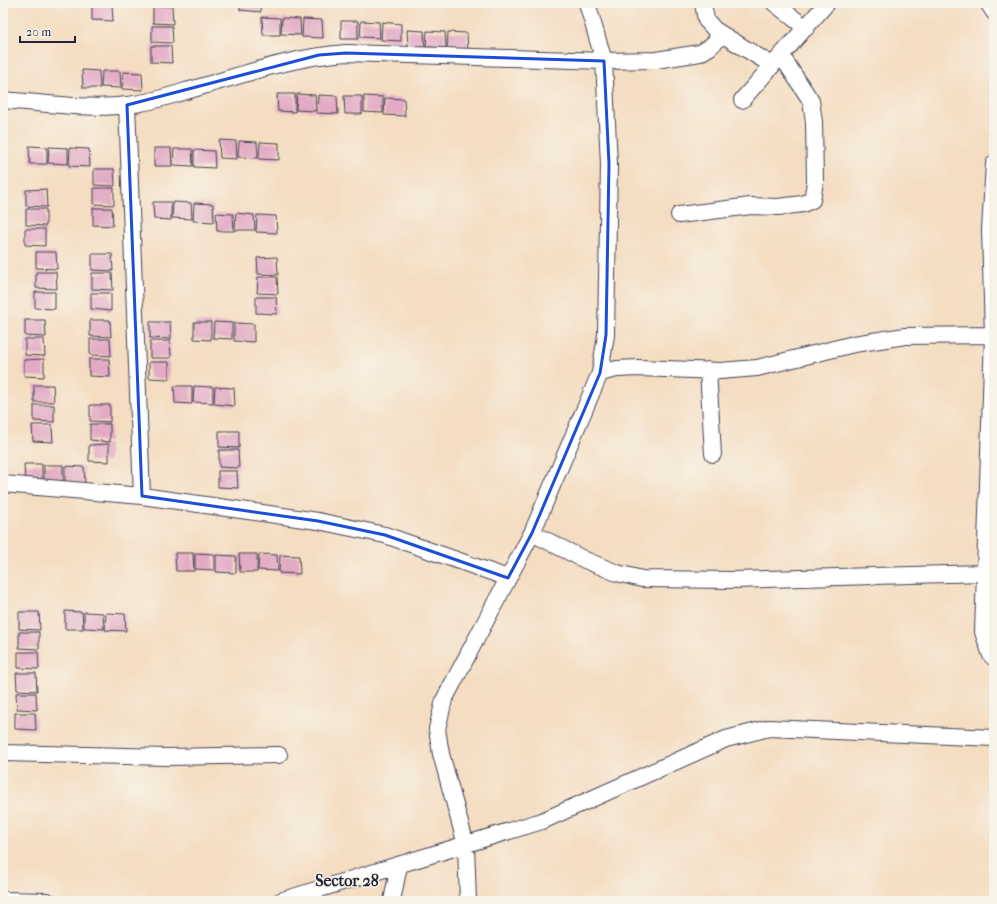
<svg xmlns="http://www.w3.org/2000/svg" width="997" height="904" font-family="'IM FELL French Canon',serif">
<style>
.building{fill:#e2aac5}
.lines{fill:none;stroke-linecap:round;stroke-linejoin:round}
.minor-casing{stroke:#423e4f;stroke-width:18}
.minor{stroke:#fff;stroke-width:16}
.marked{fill:none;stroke:#1d4ed8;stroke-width:3;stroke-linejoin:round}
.labels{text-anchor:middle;stroke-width:3;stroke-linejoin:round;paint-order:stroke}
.neighbourhood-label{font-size:16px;font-weight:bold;fill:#22223b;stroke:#f7f3e8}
</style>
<rect width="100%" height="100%" fill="#f7f3e8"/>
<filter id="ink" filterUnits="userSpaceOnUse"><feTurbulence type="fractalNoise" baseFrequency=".025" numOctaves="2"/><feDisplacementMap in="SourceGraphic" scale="8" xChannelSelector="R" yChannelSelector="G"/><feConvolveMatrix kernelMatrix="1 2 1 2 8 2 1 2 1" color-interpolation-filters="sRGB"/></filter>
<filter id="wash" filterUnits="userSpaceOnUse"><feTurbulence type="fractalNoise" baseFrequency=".012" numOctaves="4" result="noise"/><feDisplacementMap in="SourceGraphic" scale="16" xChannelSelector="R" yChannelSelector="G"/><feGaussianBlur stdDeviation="0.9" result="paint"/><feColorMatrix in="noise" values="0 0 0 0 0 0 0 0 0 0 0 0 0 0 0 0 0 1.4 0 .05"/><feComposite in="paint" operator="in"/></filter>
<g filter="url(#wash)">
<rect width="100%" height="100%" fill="#f4ddc1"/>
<g id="blocks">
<path class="building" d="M240 3H260L261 12 240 10Z
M92 4H112L113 21 92 20Z
M153 6H172L173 24 153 23Z
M262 17 280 18V35H263Z
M282 18 300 19 301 35 281 34Z
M303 19 322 20 323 38 302 37Z
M341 21H358V39H341Z
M361 21 379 22 380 38 360 37Z
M382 22 401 24V41L381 40Z
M152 26H172L173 43 152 42Z
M407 30 424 31 425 49 408 48Z
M427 31 445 32 446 48 426 47Z
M448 32 467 33 468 51 447 49Z
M151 46H171L172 63 151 62Z
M82 70 99 71 100 88H83Z
M102 71H120L121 88 101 87Z
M123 72 142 73 143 90 122 89Z
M277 94H295V112L278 111Z
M297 94 315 95 316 111 296 110Z
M318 95 337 96 338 114 317 113Z
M344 96H362V114H345Z
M364 96 383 97V113L364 112Z
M385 98 404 99 405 116 384 115Z
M219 140 236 141 237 159 220 158Z
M239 141 257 142 258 158 238 157Z
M260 142 279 143V160L259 159Z
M29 146 47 147V164H30Z
M49 147 68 148V164L48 163Z
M70 148 89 149 90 167 69 166Z
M154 148H171L172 166H154Z
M174 149H192L193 166 173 165Z
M194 150 214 151 215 168 194 167Z
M94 169H114L115 186 94 185Z
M94 188H114V205L94 204Z
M46 189 47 207 26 206V190Z
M153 202H171V220L154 219Z
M173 202 191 203 192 219 172 218Z
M194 203 213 204 214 222 193 221Z
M93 208H112L113 226 93 225Z
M26 209H46V226L26 225Z
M216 213 233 214 234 231H217Z
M236 213 254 215 255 230H235Z
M257 215 276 216 277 233 256 232Z
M25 229H45V246L25 245Z
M36 252H56L57 269 36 268Z
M92 254H112L113 271 92 270Z
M277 257 278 275 258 274 257 258Z
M36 272H56L57 289 36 288Z
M92 273H112L113 290 92 289Z
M258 277H277L278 294 257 293Z
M35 292H55V309L35 308Z
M91 293H111V311L91 309Z
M256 297H276L277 314 256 313Z
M25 320H45L46 337 25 336Z
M90 320H110L111 337 90 336Z
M150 322H170L171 339 150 338Z
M194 322H211V340L194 339Z
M214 322 232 323V339L213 338Z
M234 323 254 324V342L234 341Z
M25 339H44L45 356 25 355Z
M90 339H110L111 356 90 355Z
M150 341H170L171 358H150Z
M44 359V377L24 376V360Z
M89 359H109L110 377 89 376Z
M149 362H169V379L149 378Z
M34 385H53L54 402H34Z
M174 386H192V404L175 403Z
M194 386 213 387V403L193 402Z
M215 387 234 388 235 406 214 404Z
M34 405H54V422L34 421Z
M90 405H110V422L90 421Z
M90 424H110V442L90 440Z
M32 425H52L53 442 33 441Z
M219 431H239V448L219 447Z
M109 444V462L89 461V445Z
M219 450H238L239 468 219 467Z
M24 464H42V482H25Z
M44 465H63V481L44 480Z
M65 466 84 467 85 484 65 483Z
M218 471H237L238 488 218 487Z
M175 553H193L194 571H176Z
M195 553 214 554V570L195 569Z
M239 554H257V572H240Z
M259 554 277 555 278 571 258 570Z
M216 555 236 556V573L216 572Z
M280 555 299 556 300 574 279 573Z
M65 611 82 612 83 629H65Z
M19 612H39L40 630 19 629Z
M84 612 103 613 104 629 84 628Z
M106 613 125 614 126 631 105 630Z
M19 632H39V649L19 648Z
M18 652H38L39 669 18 668Z
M16 673H36L37 691 17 690Z
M16 693H36L37 710 17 709Z
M15 713H35L36 730 15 729Z"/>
</g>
</g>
<g filter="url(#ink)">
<use href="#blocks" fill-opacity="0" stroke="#423e4f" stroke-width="1"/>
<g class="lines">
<defs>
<path id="minor" d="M703 3 706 20 715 30 772 65
M774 3 806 28
M988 3 994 12
M3 100C41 103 90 110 127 105 147 103 167 97 186 91 239 76 291 57 346 53L604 61 656 60 700 53 710 47 722 35
M742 100 827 3
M127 105 142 496
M994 164 990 230 993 335 983 632 991 655 994 658
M679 215 751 206 778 207 803 204 812 200 815 182 814 122 811 101 781 55
M708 370 713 454
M600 373 617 369 638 368 720 371 757 368 854 344 905 336 994 335
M3 484 142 496 318 521 385 535 508 578
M532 533 585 560 617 573 642 579 733 580 984 573
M3 753 167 757 279 755
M3 900 47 901
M280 901 542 821 726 739 769 728 994 738
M392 901 399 865
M468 901 466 845 441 754 437 729 444 700 532 533 600 373 606 335 609 164 604 61 587 3"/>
</defs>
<use href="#minor" class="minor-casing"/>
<use href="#minor" class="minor"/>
</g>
</g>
<path class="marked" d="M346 53 604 61 609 164 606 335 600 373 532 533 508 578 385 535 318 521 142 496 127 105 319 55Z"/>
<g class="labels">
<g class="neighbourhood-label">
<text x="347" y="886">Sector 28</text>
</g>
</g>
<rect width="997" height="904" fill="none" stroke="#f7f3e8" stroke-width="16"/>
<path d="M20 36v6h55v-6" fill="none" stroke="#22223b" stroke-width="2"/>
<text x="26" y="36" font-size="12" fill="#22223b" stroke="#f7f3e8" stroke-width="3" paint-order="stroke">20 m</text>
</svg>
